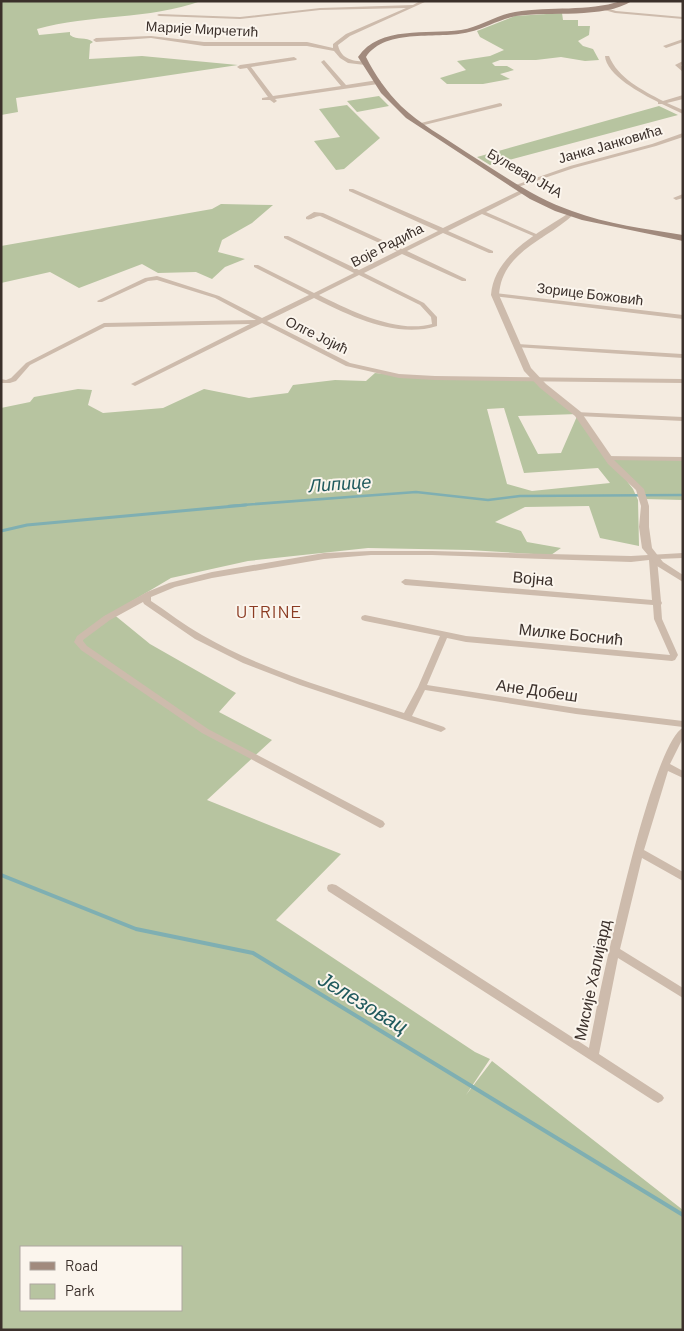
<svg xmlns="http://www.w3.org/2000/svg" width="684" height="1331" font-family="Barlow,sans-serif">
<style>
.green{fill:#b7c4a0;fill-rule:evenodd}
.lines{fill:none;stroke-linecap:round;stroke-linejoin:round}
.stream-far2{stroke:#7fafb2;stroke-width:2.5}
.stream-far1{stroke:#7fafb2;stroke-width:3}
.stream{stroke:#7fafb2;stroke-width:4}
.minor{fill:#cdbbac;fill-rule:evenodd}
.tertiary{fill:#cdbbac;fill-rule:evenodd}
.secondary{fill:#a18a7d;fill-rule:evenodd}
.labels{text-anchor:middle;stroke-width:4;stroke-linejoin:round;paint-order:stroke}
.far-street-label{font-size:14px;fill:#3b302b;stroke:#fbf5ed}
.street-label{font-size:16px;fill:#3b302b;stroke:#fbf5ed}
.water-label{font-size:18px;font-style:italic;fill:#1f595d;stroke:#fbf5ed}
.neighbourhood-label{font-size:18px;letter-spacing:1px;fill:#8b3b22;stroke:#fbf5ed}
.near-water-label{font-size:21px;font-style:italic;fill:#1f595d;stroke:#fbf5ed}
</style>
<rect width="100%" height="100%" fill="#f4ebe0"/>
<path class="green" d="M1 1H201C149 20 90 14 37 29L39 35 70 32V35C77 41 86 36 93 42L90 44 89 59 142 56 238 65 16 98 18 112 1 115Z
M562 13 563 20H578V26H590L589 35 578 41 583 46 593 49 599 60 585 61 561 57 536 60H500L492 63 495 66H507L514 70 500 74 510 79 483 84H447L440 78 466 70 457 61 490 56 504 50 480 37 477 31 515 16Z
M379 96 389 106 357 112 347 101Z
M347 105 380 138 344 169 336 170 314 141 340 137 319 109Z
M659 106 678 115 490 165 477 157Z
M221 204 273 205 252 223 222 240 218 252 245 259 225 267 212 279 196 272 158 273 142 264 79 288 50 272 1 283V246L212 209Z
M375 373 419 377 538 381 578 414 609 458H683V500L644 499 640 488 617 468 633 489 638 500 639 546 600 538 589 506 525 507 495 522 521 531 527 542 561 548 551 555 469 550 368 548 248 561 171 578 112 613 150 644 236 693 219 712 272 740 207 800 341 854 276 920 475 1052 490 1059 466 1095 492 1061 683 1210V1330H1V408L30 402 34 397 78 389 92 390 88 405 103 413 163 408 204 389 249 398 288 393 293 385 335 380 366 381ZM504 408 524 473 598 468 610 483 532 491 507 484 487 409ZM578 414 561 453 538 454 518 416ZM21 1247H181V1310H21Z"/>
<g class="lines">
<path class="stream-far2" d="M229 506 416 492 488 500 520 496 683 495"/>
<path class="stream-far1" d="M1 531 27 525 246 505"/>
<path class="stream" d="M1 875 136 929 253 953 683 1215"/>
<path class="minor" d="M420 1H427L350 36 338 45C341 60 354 61 367 62V64L365 65 348 63 340 58 334 51 307 46H204L151 38 96 42 93 40 96 38 151 36 204 42H307L333 48V44L346 34 406 8 320 10 240 19 159 16 157 15 159 14 240 17 320 8 413 5Z
M603 7 616 11 683 17V19L615 13 601 9V7Z
M683 39V42L666 48 663 46Z
M605 56H609C618 78 642 90 663 101L683 95V99L667 103 683 110V114L662 104H658V102C642 94 606 75 605 56Z
M294 57 297 59 296 60 251 67 273 96 341 86 321 62 324 60 346 85 378 80 381 82 378 84 275 99 277 101 274 103 270 100H262V98L268 97 247 68 240 69 237 67 240 65Z
M683 61V64L681 65 683 67V72L675 65Z
M500 103 502 104V106L420 126 417 124Z
M683 133V137L656 146 574 168 518 187 513 186 570 166 652 144Z
M349 189H353L443 228 523 189 526 191 525 192 486 212 543 237 538 238 482 214 448 231 493 251V253H489L443 233 407 251 466 279V281H462L402 254 364 273 424 303 437 317V326C396 339 350 316 314 298L267 321 350 363 399 374 435 376 683 379V383L435 380 399 378 346 366 262 323 135 386 131 384 133 383 250 324 105 327 30 365 16 381 10 383H1V379L6 380 11 378 26 363 104 323 256 320 215 298 157 280 148 281 102 302H98L97 301 145 278 157 276 219 296 262 318 309 295 254 267V265H258L314 293 354 273 284 238V236H288L359 270 397 251 320 216C315 216 311 221 306 219V217L314 212 323 213 402 249 438 231 349 191ZM359 275 420 305 431 317 432 324C397 334 349 310 319 295Z
M683 194V198L676 200 673 198Z
M495 293 683 315V319L493 296V294Z
M517 344 682 354 683 358 515 347V345Z
M575 412 683 417V421L578 416H575Z
M605 456 683 457V461L608 460 604 458Z
M371 551H432L631 556 683 553V558L657 559 661 601 662 603 661 605 662 619 678 655 675 660 672 661 466 642 447 638 427 685 576 708 683 721V727L576 714 425 690 412 716 444 727 446 729 441 732 300 685 243 663 195 639 144 604 143 602 110 620 83 640V641L87 646 208 729 383 821 385 824 383 827 380 828 202 733 81 650 74 642 77 636 104 616 147 592 169 583 212 572 324 553ZM371 555H432L631 562 649 560 652 600 405 579 401 582 405 585 653 605 654 619 670 655 466 636 365 615 362 616 361 618 362 620 365 621 440 636 418 687 404 713C336 691 264 671 202 635 184 625 168 612 151 601V597L175 587 212 578 324 559Z
M683 728V738L670 764 683 771V778L668 771 644 850 683 872V881L642 858 620 949 683 988V998L618 958 599 1054 662 1095 664 1098 662 1101 658 1103 654 1101 328 891 327 888 328 885 332 884 336 885 589 1048C597 1003 651 742 683 728Z"/>
<path class="tertiary" d="M569 213 574 214C547 240 502 251 499 295L531 368 546 384 581 412 614 460 644 489 649 506V527L652 548 663 562 683 575V582L657 566 642 548 639 527 641 506 636 490 608 464 575 416 540 388 524 371 491 295C494 255 538 233 569 213Z"/>
<path class="secondary" d="M621 1H632C604 19 549 11 516 16 500 19 485 28 469 32 439 40 386 27 366 57 375 75 387 92 401 106 420 124 444 137 466 152 500 173 533 198 572 211 607 224 646 229 683 235V241L582 220 555 211 530 199 406 118 381 93 358 57C380 25 427 35 461 30 480 27 496 15 515 12 551 6 587 12 621 1Z"/>
</g>
<g class="labels">
<g class="far-street-label">
<text transform="translate(202 29) rotate(3)" y="5">Марије Мирчетић</text>
<text transform="translate(610 144) rotate(-16)" y="5">Јанка Јанковића</text>
<text transform="translate(525 173) rotate(30)" y="5">Булевар ЈНА</text>
<text transform="translate(387 245) rotate(-27)" y="5">Воје Радића</text>
<text transform="translate(590 294) rotate(7)" y="5">Зорице Божовић</text>
<text transform="translate(317 335) rotate(26)" y="5">Олге Јојић</text>
</g>
<g class="street-label">
<text transform="translate(533 578) rotate(5)" y="6">Војна</text>
<text transform="translate(571 634) rotate(6)" y="6">Милке Боснић</text>
<text transform="translate(537 690) rotate(8)" y="6">Ане Добеш</text>
<text transform="translate(592 980) rotate(-78)" y="6">Мисије Халијард</text>
</g>
<g class="water-label">
<text transform="translate(340 484) rotate(-4)" y="6">Липице</text>
</g>
<g class="neighbourhood-label">
<text x="269" y="618">UTRINE</text>
</g>
<g class="near-water-label">
<text transform="translate(363 1003) rotate(31)" y="7">Јелезовац</text>
</g>
</g>
<rect width="684" height="1331" fill="none" stroke="#3b302b" stroke-width="5"/>
<rect x="20" y="1246" width="162" height="65" fill="#fbf5ed" stroke="#aea69f"/>
<rect x="30" y="1262" width="25" height="8" fill="#a18a7d" stroke="#aea69f"/>
<text x="65" y="1271" font-size="15" fill="#3b302b">Road</text>
<rect x="30" y="1284" width="25" height="15" fill="#b7c4a0" stroke="#aea69f"/>
<text x="65" y="1296" font-size="15" fill="#3b302b">Park</text>
</svg>
